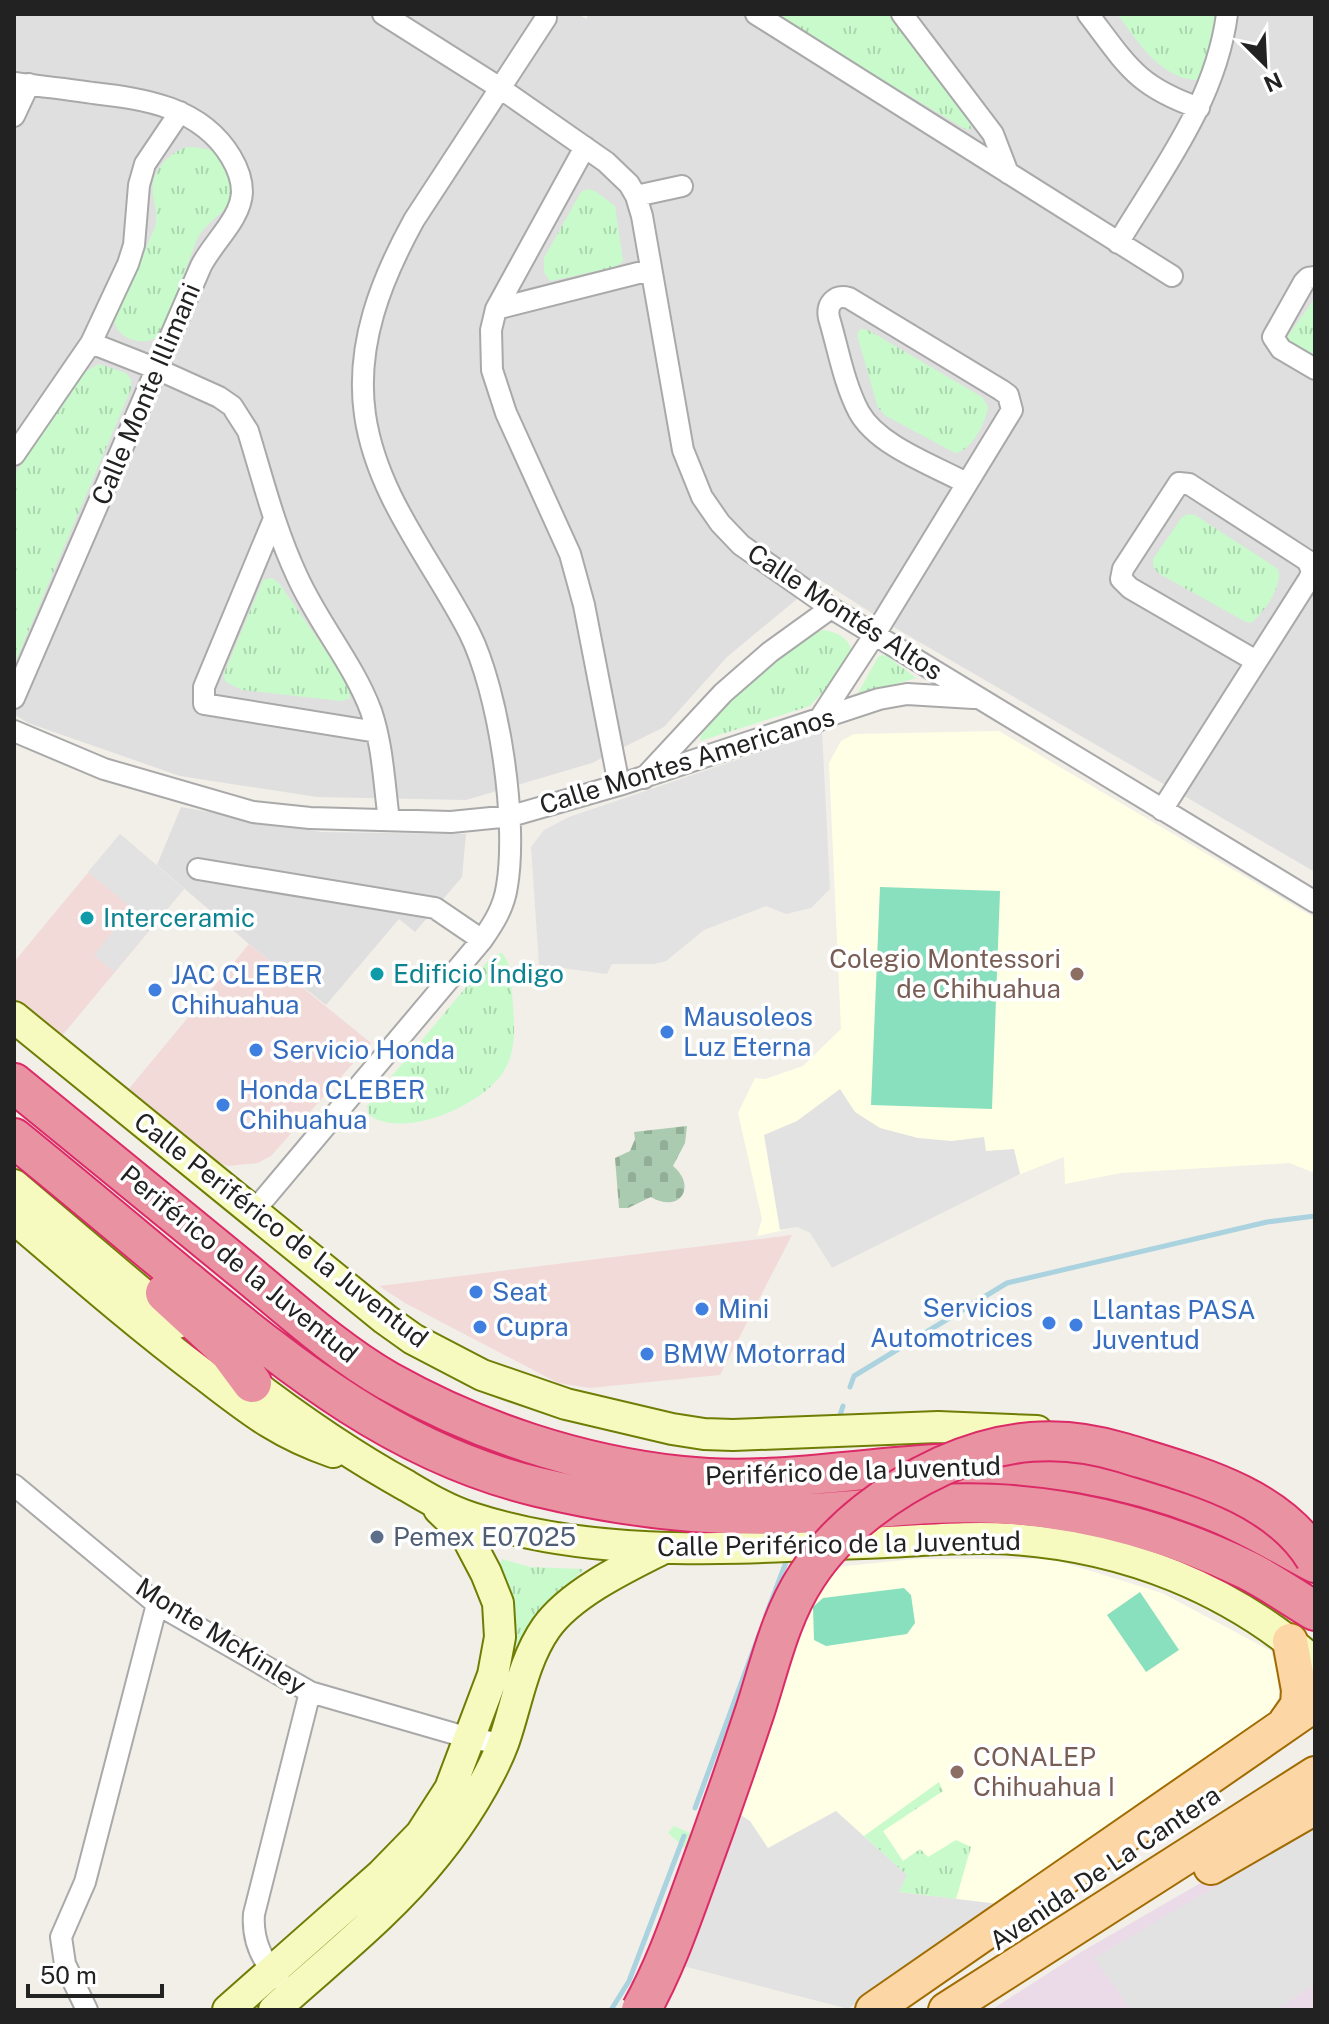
<svg xmlns="http://www.w3.org/2000/svg" width="1329" height="2024" font-family="'Public Sans',sans-serif">
<style>
.residential{fill:#e0dfdf}
.commercial{fill:#f2dad9}
.industrial{fill:#ebdbe8}
.education{fill:#ffffe5}
.cemetery{fill:url(#cemetery-stones)}
.park{fill:url(#park-tufts)}
.pitch{fill:#88e0be}
.parking{fill:#e2e2e2}
.lines{fill:none;stroke-linecap:round;stroke-linejoin:round}
.stream{stroke:#aad3df;stroke-width:5}
.street-casing{stroke:#a9a9a9;stroke-width:24}
.secondary-casing{stroke:#707d05;stroke-width:34}
.primary-casing{stroke:#a06b00;stroke-width:38}
.highway-casing{stroke:#dc2a67;stroke-width:42}
.street{stroke:#fff;stroke-width:20}
.secondary{stroke:#f7fabf;stroke-width:30}
.primary{stroke:#fcd6a4;stroke-width:34}
.highway{stroke:#e892a2;stroke-width:38}
.highway-bridge-casing{stroke:#dc2a67;stroke-width:42;stroke-linecap:butt}
.highway-bridge{stroke:#e892a2;stroke-width:38}
.culture-dot{fill:#0f9aa8;stroke:#fff;stroke-width:3}
.education-dot{fill:#8d6e63;stroke:#fff;stroke-width:3}
.shop-dot{fill:#3f7fe0;stroke:#fff;stroke-width:3}
.service-dot{fill:#5c6f8a;stroke:#fff;stroke-width:3}
.labels{text-anchor:middle;stroke-width:7;stroke-linejoin:round;paint-order:stroke}
.street-label{font-size:26px;fill:#222;stroke:#fff}
.culture-label{font-size:26px;fill:#0d838f;stroke:#fff;text-anchor:start}
.education-label{font-size:26px;fill:#785e54;stroke:#fff;text-anchor:end}
.shop-label{font-size:26px;fill:#366cbe;stroke:#fff;text-anchor:start}
.service-label{font-size:26px;fill:#4e5e75;stroke:#fff;text-anchor:start}
</style>
<defs>
<pattern id="cemetery-stones" width="16" height="16" patternUnits="userSpaceOnUse" patternTransform="scale(2)"><rect width="16" height="16" fill="#aacbaf"/><path d="M2 7V4a2 2 0 0 1 4 0v3zM10 15v-3a2 2 0 0 1 4 0v3z" fill="#92ae96"/></pattern>
<pattern id="park-tufts" width="24" height="20" patternUnits="userSpaceOnUse" patternTransform="scale(2)"><rect width="24" height="20" fill="#c8facc"/><path d="M3 7l-1-3M5 7V3M7 7l1-3M15 17l-1-3M17 17v-4M19 17l1-3" fill="none" stroke="#acd6af"/></pattern>
</defs>
<rect width="100%" height="100%" fill="#f2efe9"/>
<path class="residential" d="M14 14H578L586 19 589 14H1315V872L897 629 820 580 727 657 664 727 592 763 466 800 317 797 180 776 28 723 14 714Z
M181 807 321 832 466 834 462 877 415 932 399 919 326 1005 249 944 157 865Z"/>
<path class="commercial" d="M120 834 184 889 61 1037 14 998V962Z
M249 944 371 1043 271 1156 258 1163 227 1166 214 1161 127 1091Z
M792 1235 720 1375 590 1388 558 1383 405 1303 379 1286Z"/>
<path class="industrial" d="M1315 1817V2010H991L1081 1952Z"/>
<path class="education" d="M999 731 1315 918V1173L1289 1163 1121 1173 1065 1184 1064 1157 1010 1178 832 1268 810 1233 797 1227 757 1236 762 1219 738 1113 755 1078 765 1079 803 1066 841 1029 829 763 841 741 854 734Z
M915 1559H1052L1162 1593 1271 1651 1277 1671 1279 1696 1271 1715 848 2009 659 1960 796 1571Z"/>
<path class="cemetery" d="M687 1126 685 1143 673 1166C698 1187 679 1214 651 1197L628 1208H619L615 1158 630 1151 635 1139 634 1132Z"/>
<path class="park" d="M771 14H889L965 115 972 128 967 130Z
M1117 14H1221L1203 80C1162 82 1139 43 1117 14Z
M187 147C228 148 227 162 234 197 225 213 208 221 198 237L161 334C147 348 120 341 114 322L155 227C158 214 155 207 153 195 150 172 167 154 187 147Z
M588 189 595 191 615 206 623 261 616 267 550 281 544 272V258L581 192Z
M1315 298V358L1285 340Z
M860 329 868 330 982 397 988 406C987 421 971 452 955 453L886 416 878 408 857 335Z
M99 364 126 373 131 379V389L14 665V475L83 373Z
M1188 514 1195 515 1278 569C1284 584 1264 613 1251 623L1244 621 1158 573 1153 566V559L1182 517Z
M272 578 279 583 333 661 351 692 349 699 341 701 242 690 226 682 223 676 263 580Z
M823 630C834 631 849 638 851 649L832 682 810 706 700 741 701 735 751 675 815 633Z
M882 655 887 656 916 678 862 694 858 693 878 657Z
M502 953C512 965 511 979 512 993 514 1019 518 1048 504 1071 482 1106 404 1140 369 1115L367 1106 492 956Z
M502 1559 530 1567 584 1569 556 1598 501 1716H494L490 1712 511 1626 506 1578 500 1564Z
M939 1782 943 1791 883 1831 903 1861 920 1849 928 1857 956 1840 971 1847 956 1899 899 1892 906 1875 864 1836Z
M674 1826 697 1836 690 1853 668 1833Z"/>
<path class="pitch" d="M880 887 1000 891 992 1109 871 1105Z
M904 1588 911 1595 915 1623 907 1634 826 1646 814 1640 813 1607 823 1598Z
M1140 1592 1179 1650 1146 1672 1107 1615Z"/>
<path class="parking" d="M822 731 830 889 811 908 786 914 766 906 704 930 666 961 654 964H612L607 974 539 965 531 847 544 830 569 817Z
M120 834 184 889 114 972 94 955 132 908 88 872Z
M840 1089 855 1112 880 1128 918 1138 952 1141 984 1137 986 1151 1014 1149 1020 1174 832 1268 810 1233 797 1227 780 1230 764 1135 797 1121Z
M732 1809 750 1821 768 1848 836 1811 907 1875 899 1892 999 1904 848 2009 671 1963Z
M1315 1828V1984L1276 2010H1131L1094 1958Z"/>
<g class="lines">
<path class="stream" d="M850 1387 854 1376 1007 1283 1267 1222 1315 1216
M840 1415 843 1406
M766 1615 788 1557
M695 1808 760 1632
M611 2010 629 1981 684 1836"/>
<defs>
<path id="street" d="M383 14 500 88 606 162 629 184 636 196 642 216 683 450 702 497 720 523 741 545 831 608 1315 902
M756 14 1172 276
M902 14 993 134 1008 173
M1088 14C1127 65 1136 86 1199 108
M14 83C40 86 67 89 93 93 145 99 201 107 231 157 237 167 242 180 242 192 241 219 213 242 201 266L14 698
M14 116 29 84
M585 147 496 309 491 330 492 370 506 413 570 554 584 605 619 785
M636 196 682 186
M1118 243C1162 170 1216 100 1227 14
M1315 277 1308 278 1304 282 1273 337 1281 349 1315 369
M496 309 650 270
M91 343 157 369 219 397 232 406 248 431C263 480 275 529 297 576 318 623 353 663 371 711 383 746 384 784 389 820
M14 455 91 343 128 264 134 245 139 185 145 164 180 112
M273 521 204 687V704L377 732
M818 721 875 634 1012 410 1008 395 1001 390 849 298C835 294 826 304 829 318 838 348 844 384 859 412 878 446 933 465 966 483
M14 731 104 769 253 812 310 818 451 822 511 816 619 785 879 699 907 694 973 698
M644 778 723 693 770 652 831 608
M1162 810 1309 579 1312 572 1308 561 1189 484 1179 483 1123 569 1121 579 1130 588 1256 661
M198 869 435 908 482 940
M254 1211 482 940C494 923 504 907 507 886 518 821 499 691 469 632 432 560 377 497 365 415 355 345 381 280 414 220L546 18
M14 1485 157 1604 310 1692 469 1738 503 1744
M279 1979C262 1961 252 1939 254 1914L310 1692
M87 2010 65 1964 61 1937 85 1882 157 1604"/>
<path id="secondary" d="M14 1017 385 1319 413 1339 482 1375 566 1404 672 1429 704 1434 733 1435 938 1427 1037 1431
M14 1185 177 1323
M14 1218C76 1271 138 1325 203 1374 249 1409 277 1433 333 1452
M236 1371C290 1413 347 1453 407 1486 427 1498 449 1511 472 1518 605 1561 748 1547 886 1542 928 1540 971 1536 1013 1539 1126 1547 1230 1588 1315 1663
M228 2010 381 1875 421 1834 450 1789 493 1675 500 1637 498 1603 486 1573 466 1535 439 1509
M274 2010C329 1960 390 1913 436 1855 461 1824 490 1779 504 1741 517 1703 523 1661 546 1628 570 1594 624 1568 660 1550"/>
<path id="primary" d="M1286 1722 1298 1705 1299 1690 1290 1641
M1211 1867 1315 1807
M873 2010 1315 1704
M946 2010 1315 1774"/>
<path id="highway" d="M14 1083C89 1144 164 1205 238 1266 286 1305 334 1350 388 1381 477 1431 579 1465 682 1476 766 1485 851 1469 935 1464 1030 1459 1131 1477 1218 1513 1252 1527 1283 1546 1315 1563
M14 1138C72 1185 129 1233 187 1281 294 1369 399 1454 538 1487 621 1507 710 1518 796 1514 863 1511 930 1500 998 1504 1085 1509 1169 1532 1247 1570 1271 1582 1293 1598 1315 1611
M165 1293 229 1352 252 1383"/>
</defs>
<use href="#street" class="street-casing"/>
<use href="#secondary" class="secondary-casing"/>
<use href="#primary" class="primary-casing"/>
<use href="#highway" class="highway-casing"/>
<use href="#street" class="street"/>
<use href="#secondary" class="secondary"/>
<use href="#primary" class="primary"/>
<use href="#highway" class="highway"/>
<defs>
<path id="highway-bridge" d="M641 2010C664 1969 679 1926 695 1882 716 1825 736 1768 755 1711 770 1665 780 1617 807 1576 839 1527 890 1490 942 1466 1002 1439 1060 1433 1124 1453 1191 1474 1276 1494 1315 1558"/>
</defs>
<use href="#highway-bridge" class="highway-bridge-casing"/>
<use href="#highway-bridge" class="highway-bridge"/>
</g>
<g class="culture-dot">
<circle cx="87" cy="918" r="8"/>
<circle cx="377" cy="974" r="8"/>
</g>
<g class="education-dot">
<circle cx="1077" cy="974" r="8"/>
<circle cx="957" cy="1772" r="8"/>
</g>
<g class="shop-dot">
<circle cx="155" cy="990" r="8"/>
<circle cx="667" cy="1032" r="8"/>
<circle cx="256" cy="1050" r="8"/>
<circle cx="223" cy="1105" r="8"/>
<circle cx="476" cy="1292" r="8"/>
<circle cx="702" cy="1309" r="8"/>
<circle cx="1049" cy="1323" r="8"/>
<circle cx="1076" cy="1325" r="8"/>
<circle cx="480" cy="1327" r="8"/>
<circle cx="647" cy="1354" r="8"/>
</g>
<circle class="service-dot" cx="377" cy="1537" r="8"/>
<g class="labels">
<g class="street-label">
<text transform="translate(146 394) rotate(-67)" y="9">Calle Monte Illimani</text>
<text transform="translate(845 612) rotate(33)" y="9">Calle Montés Altos</text>
<text transform="translate(687 761) rotate(-17)" y="9">Calle Montes Americanos</text>
<text transform="translate(281 1230) rotate(38)" y="9">Calle Periférico de la Juventud</text>
<text transform="translate(239 1264) rotate(39)" y="9">Periférico de la Juventud</text>
<text transform="translate(853 1471) rotate(-2)" y="9">Periférico de la Juventud</text>
<text transform="translate(839 1544) rotate(-1)" y="9">Calle Periférico de la Juventud</text>
<text transform="translate(221 1636) rotate(32)" y="9">Monte McKinley</text>
<text transform="translate(1105 1868) rotate(-34)" y="9">Avenida De La Cantera</text>
</g>
<g class="culture-label">
<text x="103" y="927">Interceramic</text>
<text x="393" y="983">Edificio Índigo</text>
</g>
<g class="education-label">
<text x="1061" y="968">Colegio Montessori<tspan x="1061" dy="30">de Chihuahua</tspan></text>
<text x="973" y="1766" text-anchor="start">CONALEP<tspan x="973" dy="30">Chihuahua I</tspan></text>
</g>
<g class="shop-label">
<text x="171" y="984">JAC CLEBER<tspan x="171" dy="30">Chihuahua</tspan></text>
<text x="683" y="1026">Mausoleos<tspan x="683" dy="30">Luz Eterna</tspan></text>
<text x="272" y="1059">Servicio Honda</text>
<text x="239" y="1099">Honda CLEBER<tspan x="239" dy="30">Chihuahua</tspan></text>
<text x="492" y="1301">Seat</text>
<text x="1033" y="1317" text-anchor="end">Servicios<tspan x="1033" dy="30">Automotrices</tspan></text>
<text x="718" y="1318">Mini</text>
<text x="1092" y="1319">Llantas PASA<tspan x="1092" dy="30">Juventud</tspan></text>
<text x="496" y="1336">Cupra</text>
<text x="663" y="1363">BMW Motorrad</text>
</g>
<g class="service-label">
<text x="393" y="1546">Pemex E07025</text>
</g>
</g>
<rect width="1329" height="2024" fill="none" stroke="#222222" stroke-width="32"/>
<g transform="translate(1265 64) rotate(156)" stroke="#ffffff" stroke-width="6" paint-order="stroke">
<path d="M0-6L14 30L0 20L-14 30Z" fill="#222222"/>
<text y="-12" font-size="22" font-weight="bold" text-anchor="middle" fill="#222222">N</text>
</g>
<path d="M28 1984v12h134v-12" fill="none" stroke="#222222" stroke-width="4"/>
<text x="40" y="1984" font-size="24" fill="#222222" stroke="#ffffff" stroke-width="6" paint-order="stroke">50 m</text>
</svg>
